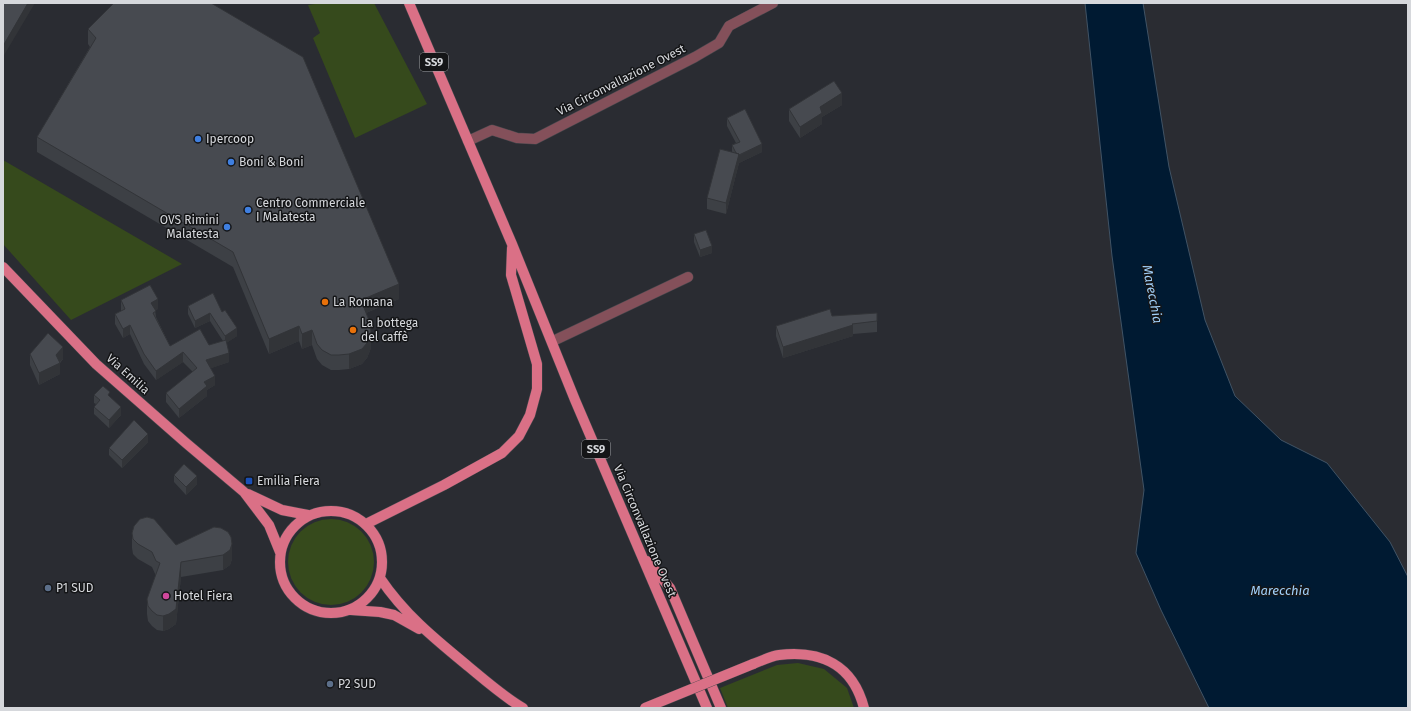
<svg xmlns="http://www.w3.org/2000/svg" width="1411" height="711" font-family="'Fira Sans',sans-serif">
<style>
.green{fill:#364a1c}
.water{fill:#001a32;stroke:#405365}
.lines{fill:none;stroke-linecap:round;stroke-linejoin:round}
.minor-casing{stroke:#46484d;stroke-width:11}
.major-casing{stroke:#46484d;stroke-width:11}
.minor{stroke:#84505a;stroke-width:10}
.major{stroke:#da7086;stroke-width:10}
.major-bridge-casing{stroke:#46484d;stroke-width:11;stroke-linecap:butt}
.major-bridge{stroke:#da7086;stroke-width:10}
.wall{fill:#3d4045}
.shaded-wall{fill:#323438}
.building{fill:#474a50;stroke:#323438}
.shop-dot{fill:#3f7fe0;stroke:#141517;stroke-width:1.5}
.food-dot{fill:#e8710a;stroke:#141517;stroke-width:1.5}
.transit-dot{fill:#1a4fb4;stroke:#141517;stroke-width:1.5}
.service-dot{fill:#5c6f8a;stroke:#141517;stroke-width:1.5}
.hotel-dot{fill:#d1479c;stroke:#141517;stroke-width:1.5}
.labels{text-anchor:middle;stroke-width:3;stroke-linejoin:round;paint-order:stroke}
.shield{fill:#141517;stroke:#9c9ea1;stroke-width:1}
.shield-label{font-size:11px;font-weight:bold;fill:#d6d8dc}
.street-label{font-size:12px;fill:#d6d8dc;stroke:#141517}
.poi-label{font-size:12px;fill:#d6d8dc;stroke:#141517;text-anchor:start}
.water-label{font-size:13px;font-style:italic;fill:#a1d0fa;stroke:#141517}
</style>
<rect width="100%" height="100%" fill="#2a2c32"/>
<path class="green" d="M321 3H374L427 104 355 138 313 38 320 33 308 5Z
M3 160 182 264 71 320 3 244Z
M288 562a43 43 0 1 1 86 0a43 43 0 1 1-86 0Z
M798 663 824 669 847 688 854 708H728L720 688 777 665Z"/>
<path class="water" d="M1085 3H1143L1169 167 1205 320 1235 396 1281 440 1327 463 1390 542 1408 577V708H1209L1161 610 1136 553 1144 490 1112 256Z"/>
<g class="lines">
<defs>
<path id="minor" d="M468 141 492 130 517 138 535 139 695 57 719 43 729 26 773 3
M553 341 688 277"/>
<path id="major" d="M409 3 512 244 575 400 707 708
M3 267 96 364 186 443 244 492 269 525 280 552
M248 494 282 510 308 515
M280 562a51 51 0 1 1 102 0a51 51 0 1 1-102 0Z
M366 524 444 485 502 453 519 436 530 415 537 389V364L511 275 512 248
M647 561 670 588 721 708
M380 578C405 615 435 639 469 667 487 682 504 697 523 708
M351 610 380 612 394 615 419 629
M753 664C761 661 771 656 779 655 821 650 853 665 864 708"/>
</defs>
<use href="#minor" class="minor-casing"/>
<use href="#major" class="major-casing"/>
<use href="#minor" class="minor"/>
<use href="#major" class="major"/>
<defs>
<path id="major-bridge" d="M645 708 753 664"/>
</defs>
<use href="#major-bridge" class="major-bridge-casing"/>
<use href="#major-bridge" class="major-bridge"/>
</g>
<path class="wall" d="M88 29 399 299 366 313 371 348 367 358 362 364 349 369 339 370H331L322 365 317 359 312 345 302 349 299 341 269 354 233 267 37 152V137L90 47 88 44Z
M842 105 822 117V124L800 138 789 121V109Z
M727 118 762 152 739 163 726 214 707 209V198L732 152V145L736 143 727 126Z
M694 234 712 253 700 257 694 242Z
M121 300 158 309 155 310 156 317 170 346 209 345 223 341 210 321 195 328 188 314V306L222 312 237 336 226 343 229 362 211 368 215 385 207 390V396L179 418 166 402V393L193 372 183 362 156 380 144 364 130 334 123 338 115 324V314L121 311Z
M832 316 877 321V332L853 334V336L783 358 776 336V326Z
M30 354 63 359 60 363V374L39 385 30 365Z
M94 395 110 397 121 415 109 428 94 414V407L96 404 94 403Z
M148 442 122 468 109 455V448Z
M174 475 197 484 186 495 174 482Z
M214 527 232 559 230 565 223 570 181 577 176 624 169 629 163 631 157 630 152 626 148 621 147 614V599L156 576 152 567 138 559 133 554 132 548V533L176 545Z"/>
<path class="shaded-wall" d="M28 3H35L3 57V46Z
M842 93V105L822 117V124L800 138V127L820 107Z
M762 144V152L739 163 726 214V203L738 156Z
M712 246V253L700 257V250Z
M399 284V299L361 315V300Z
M158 299V309L151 312V303Z
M210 313V321L195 328V321Z
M130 325V334L123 338V329Z
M853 325V336L783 358V347Z
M299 326V341L269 354V339Z
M237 328V336L225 344V336Z
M312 330V345L302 349V334Z
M371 333V348L367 358 362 364 349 369V354Z
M63 347V359L59 363H60V374L39 385V373Z
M183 352V362L156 380V371Z
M229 353V362L206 370V360Z
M215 376V385L207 390V396L179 418V409L204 382Z
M121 407V415L109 428V420Z
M148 434V442L122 468V460Z
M197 476V484L186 495V487Z
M232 544V559L230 565 223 570V555Z
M181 562V577L176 624 169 629 163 631V616Z"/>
<path class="building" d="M3 3H28L3 46Z
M114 3H211L303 57 399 284 361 300 370 323 371 333 367 343 362 349 349 354 339 355H331L322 350 317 344 312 330 302 334 299 326 269 339 233 252 37 137 96 38 88 29Z
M834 81 842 93 820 107 822 113 800 127 789 109Z
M745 109 762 144 739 155V154L736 153 732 145 740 142 727 118Z
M720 149 739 154 726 203 707 198Z
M706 230 712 246 700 250 694 234Z
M150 285 158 299 151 303 156 311 153 313 170 346 200 329 209 345 226 340 229 353 206 360 215 376 204 382 207 386 179 409 166 393 197 368 183 352 156 371 144 354 130 325 123 329 115 314 125 309 121 300Z
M213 293 222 312 225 310 237 328 225 336 210 313 195 321 188 306Z
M830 309 832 316 877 313V321L852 324 853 325 783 347 776 326Z
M48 333 63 347 56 355 60 363 39 373 30 354Z
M103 386 110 392 108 395 121 407 109 420 94 407 100 400 94 395Z
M134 420 148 434 122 460 109 448Z
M184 464 197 476 186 487 174 475Z
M147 517 154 519 176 545 214 527 221 528 228 532 231 537 232 544 230 550 223 555 181 562 176 609 169 614 163 616 157 615 152 611 148 606 147 599 160 563 156 561 152 552 138 544 133 539 132 533 134 526 140 519Z"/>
<g class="shop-dot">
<circle cx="198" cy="139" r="4"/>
<circle cx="231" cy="162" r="4"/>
<circle cx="248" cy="210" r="4"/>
<circle cx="227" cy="227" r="4"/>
</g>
<g class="food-dot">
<circle cx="325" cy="302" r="4"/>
<circle cx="353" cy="330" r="4"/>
</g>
<rect class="transit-dot" x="245" y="477" width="8" height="8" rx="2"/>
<g class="service-dot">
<circle cx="48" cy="588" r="4"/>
<circle cx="330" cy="684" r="4"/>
</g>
<circle class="hotel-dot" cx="166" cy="596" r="4"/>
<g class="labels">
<g class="shield">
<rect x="420" y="53" width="28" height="18" rx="3"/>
<rect x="582" y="440" width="28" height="18" rx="3"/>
</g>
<g class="shield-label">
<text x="434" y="66">SS9</text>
<text x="596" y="453">SS9</text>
</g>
<g class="street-label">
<text transform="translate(621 80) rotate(-27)" y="4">Via Circonvallazione Ovest</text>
<text transform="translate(128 374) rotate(42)" y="4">Via Emilia</text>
<text transform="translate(645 531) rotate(67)" y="4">Via Circonvallazione Ovest</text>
</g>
<g class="poi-label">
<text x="206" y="143">Ipercoop</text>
<text x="239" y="166">Boni &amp; Boni</text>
<text x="256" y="207">Centro Commerciale<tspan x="256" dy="14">I Malatesta</tspan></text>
<text x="219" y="224" text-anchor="end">OVS Rimini<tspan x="219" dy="14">Malatesta</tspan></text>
<text x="333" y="306">La Romana</text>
<text x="361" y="327">La bottega<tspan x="361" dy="14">del caffè</tspan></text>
<text x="257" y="485">Emilia Fiera</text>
<text x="56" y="592">P1 SUD</text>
<text x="174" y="600">Hotel Fiera</text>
<text x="338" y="688">P2 SUD</text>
</g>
<g class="water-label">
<text transform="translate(1153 294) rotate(79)" y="5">Marecchia</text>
<text x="1280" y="595">Marecchia</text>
</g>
</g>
<rect width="1411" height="711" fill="none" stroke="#d6d8dc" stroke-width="8"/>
</svg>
